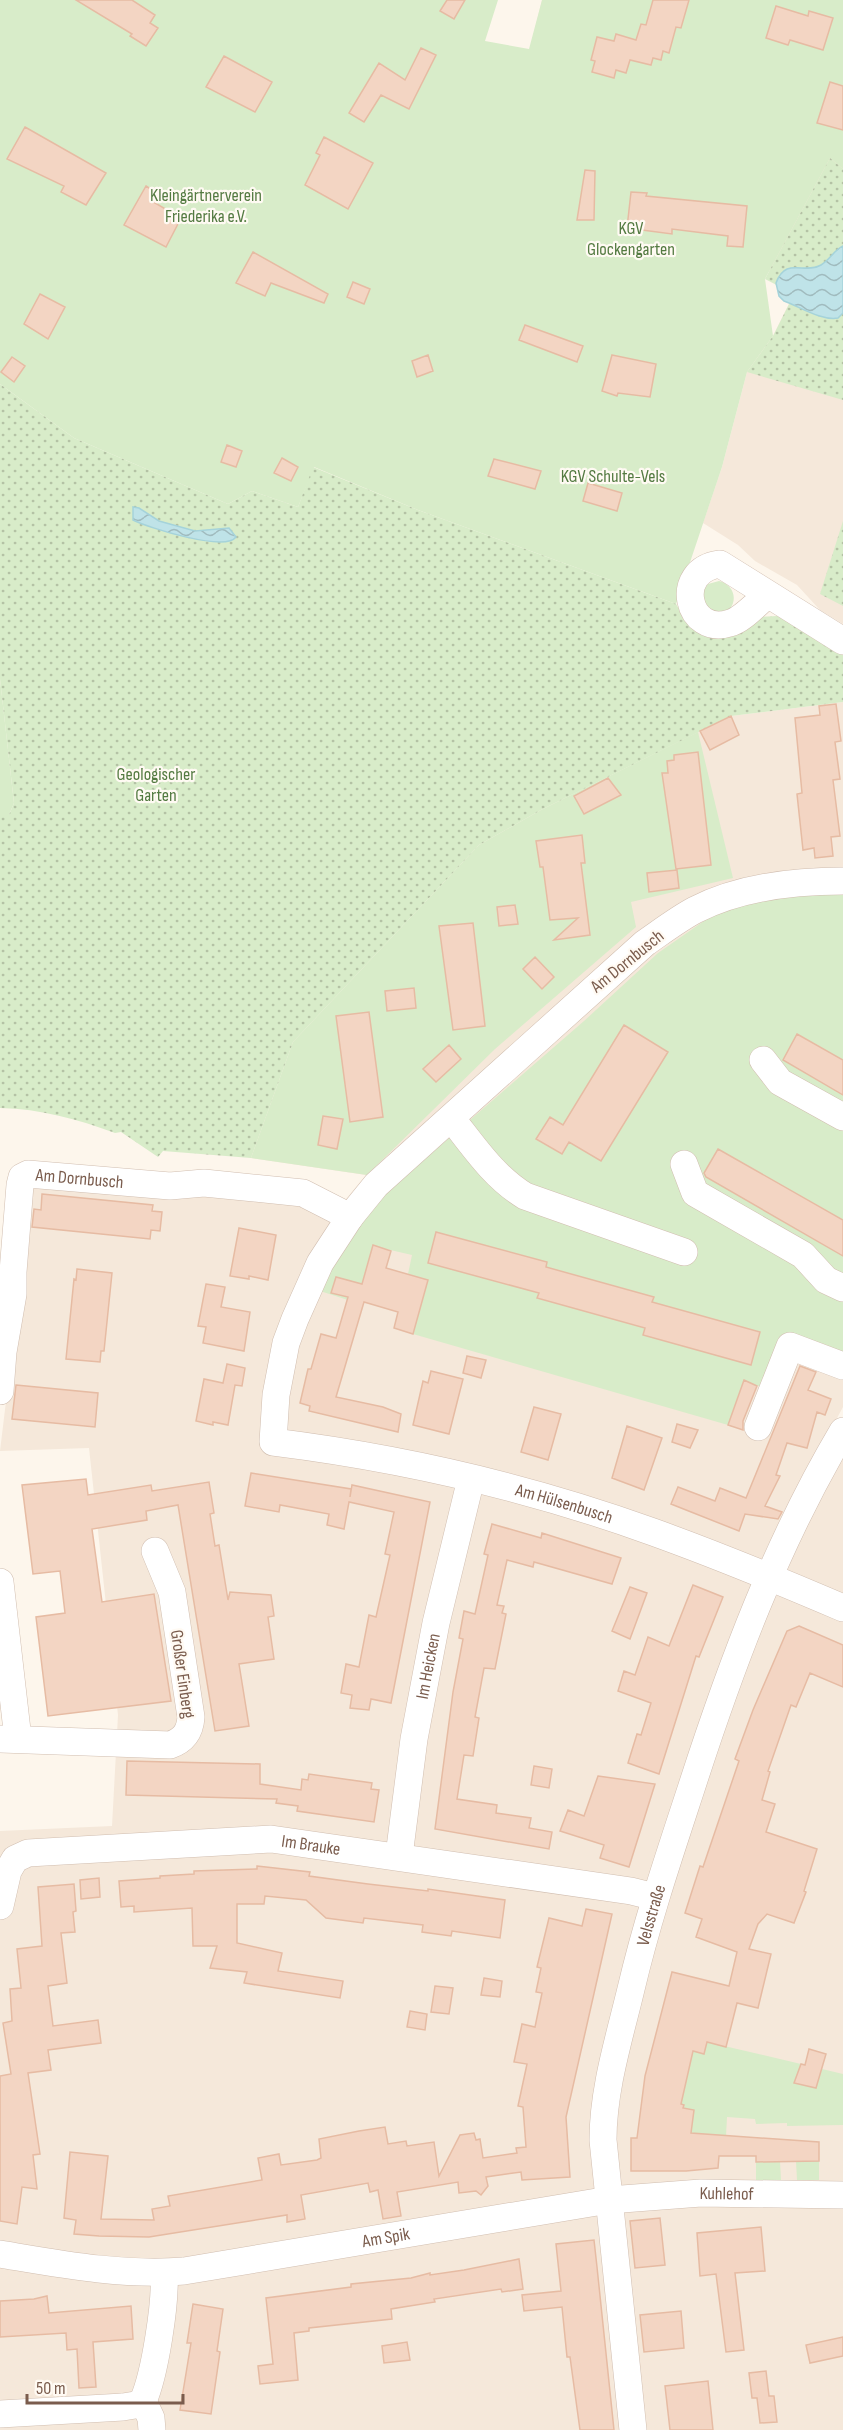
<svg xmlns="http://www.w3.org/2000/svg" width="843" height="2430" font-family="'Sofia Sans Condensed',sans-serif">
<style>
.residential{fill:#f5e8da}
.green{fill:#d8ecc9}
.park{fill:url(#park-dots)}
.water{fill:url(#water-waves);stroke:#a5d3da;stroke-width:1.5}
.building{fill:#f3d5c3;stroke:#e6bba3;stroke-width:1.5}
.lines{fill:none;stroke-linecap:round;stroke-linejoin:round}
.minor-casing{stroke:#d1beb0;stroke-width:28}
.minor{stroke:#fff;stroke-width:27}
.labels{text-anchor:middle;stroke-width:4.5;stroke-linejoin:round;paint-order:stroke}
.park-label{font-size:18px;fill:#537a41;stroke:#fffaf3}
.street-label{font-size:18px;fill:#7a5c4d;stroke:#fffaf3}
</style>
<defs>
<pattern id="park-dots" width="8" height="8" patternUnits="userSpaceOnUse" patternTransform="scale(1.5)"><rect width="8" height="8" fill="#d8ecc9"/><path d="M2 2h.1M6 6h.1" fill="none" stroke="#b4c2a5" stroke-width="1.8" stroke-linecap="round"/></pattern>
<pattern id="water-waves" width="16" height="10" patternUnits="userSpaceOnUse" patternTransform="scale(1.5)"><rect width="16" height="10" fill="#bfe3e8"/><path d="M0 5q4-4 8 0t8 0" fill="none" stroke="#a0bbbe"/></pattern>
</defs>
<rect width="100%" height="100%" fill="#fdf6ec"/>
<path class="residential" d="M542 0H843V624L820 610 797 585 755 561 738 545 703 523 722 467 747 372 773 336 794 294 530 49Z
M843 702V867L837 871 843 890V1407L768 1545 749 1592 600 2066 622 2430H0V1831L112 1826 118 1715 89 1448 0 1451 32 1186H174L340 1206 366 1175 251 1158 293 1042 479 845 541 810 731 716Z
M843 1454V2430H645L616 2140 617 2120 625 2069 656 1933 737 1688 772 1599 778 1595 789 1573 786 1564Z"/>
<path class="green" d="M0 0H498L485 41 529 49 542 0H843V169L830 158 765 279 773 336 747 372 722 467 676 604 418 510 314 467 298 507 252 491 228 504 74 438 0 384Z
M719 581C735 585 739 602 726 613H709L701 593 708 584Z
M0 679 14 803 9 815H0Z
M698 732 733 878 631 902 636 927 495 1049 367 1175 251 1158 293 1042 479 845 541 810Z
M843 893V1356L783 1334 761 1387 744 1381 728 1425 413 1334 428 1280 408 1274 412 1255 373 1246 357 1303 317 1290 352 1232 387 1192 584 1021 658 953 714 914 769 897Z
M707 2042 801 2064 794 2083 816 2088 822 2069 843 2074V2125L787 2126V2123L756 2124 755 2119 727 2117 726 2136 681 2133 684 2105 665 2102 685 2085 693 2051 704 2054Z
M780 2161 781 2180H756V2162Z
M796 2161H819V2180H797Z"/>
<path class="park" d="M830 158 843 169V400L747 372 773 336 794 294 765 279Z
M0 384 74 438 228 504 252 491 298 507 313 467 418 510 676 604 686 620 777 616 787 619 843 652V702L731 716 541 810 479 845 293 1042 251 1158 163 1151 158 1157 121 1132 115 1133C77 1119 41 1109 0 1108V815H9L14 803 0 679Z
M843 521V606L820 594Z"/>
<path class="water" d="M843 246V313L838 318C822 321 800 307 784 301L779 296 776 283C786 256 804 275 821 265 830 260 834 250 843 246Z
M133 507 139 508 159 521 195 531 229 528 236 537C225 552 149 528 133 520Z"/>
<path class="building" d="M76 0H132L155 15 150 23 158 28 146 46 130 36 132 34Z
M447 0H465L454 19 440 11Z
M653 0H689L681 28 676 27 669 53 663 51 661 60 653 58 651 65 630 60 626 73 616 70 614 78 592 72 595 61 591 60 597 37 614 41 616 34 636 40 641 24 646 25Z
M776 6 808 16 809 11 833 18 823 50 790 40 788 45 766 38Z
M421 48 436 55 409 109 381 95 364 122 349 113 379 63 405 80Z
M224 56 272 82 255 112 206 87Z
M830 82 843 86V130L817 123Z
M25 127 106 173 86 205 61 192 64 186 7 159Z
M324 137 373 163 348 209 305 185 320 155 316 153Z
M585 170 595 171 594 220H577Z
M146 186 160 195 155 203 181 218 166 247 124 225Z
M631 192 647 193 646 196 747 206 743 247 727 246 728 236 672 229V234L627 228Z
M253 252 328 294 324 303 271 283 265 296 236 283Z
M353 282 370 289 364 304 347 297Z
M40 294 65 307 48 339 24 324Z
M525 325 583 346 577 362 519 340Z
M428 355 433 371 417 377 412 361Z
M612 355 656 364 650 397 618 393 617 396 602 391Z
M12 357 25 366 14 382 1 372Z
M227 445 242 451 236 467 221 462Z
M282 458 298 467 291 481 274 473Z
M494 459 541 471 535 489 488 476Z
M588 483 622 493 617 511 583 501Z
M836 704 841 741 835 742 840 779 833 780 840 836 831 837 833 856 815 858 814 848 803 850 797 794 802 793 795 718 820 715 819 706Z
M731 716 739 735 710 750 700 731Z
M698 752 711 865 676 869 662 773H668L667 761 674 760V755Z
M608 778 621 795 584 814 574 796Z
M582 835 585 863H581L590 935 554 940 578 918 550 920 543 867H540L536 841Z
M677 870 679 888 649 892 647 873Z
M515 905 518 924 499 926 497 907Z
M473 923 485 1026 453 1030 439 926Z
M535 957 554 977 542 989 523 969Z
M414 988 416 1008 387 1011 385 991Z
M369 1012 383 1117 350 1122 336 1016Z
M624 1025 668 1052 601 1161 569 1142 562 1154 536 1139 550 1117 563 1125Z
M797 1034 843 1060V1095L783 1060Z
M449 1045 461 1059 436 1082 423 1069Z
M323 1116 343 1119 337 1149 318 1145Z
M718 1149 843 1220V1256L706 1177 704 1173Z
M42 1194 153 1205 152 1211 162 1212 160 1231 151 1230 150 1239 32 1227 34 1209 41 1210Z
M239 1228 276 1235 268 1280 249 1276V1279L230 1276Z
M436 1232 547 1262 546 1267 654 1297 652 1302 760 1332 751 1365 643 1335 645 1328 537 1298 539 1293 428 1263Z
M373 1245 391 1251 386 1268 428 1280 413 1334 394 1328 398 1312 364 1302 336 1397 383 1407 401 1414 398 1432 309 1411 310 1406 300 1403 308 1369H311L321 1334 336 1338 348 1297 331 1293 336 1277 362 1284Z
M77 1269 112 1273 104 1351H101L100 1362 66 1359 74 1279 76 1280Z
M206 1284 225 1287 221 1307 250 1312 244 1351 203 1343 206 1327 198 1326Z
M467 1356 486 1360 481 1378 463 1373Z
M227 1364 245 1368 242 1386 235 1385 228 1425 213 1422V1425L196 1421 204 1379 223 1383Z
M800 1366 816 1372 808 1390 831 1399 825 1415 817 1412 807 1448 787 1443 776 1475 780 1476 765 1506 782 1512 778 1519 745 1514 739 1531 671 1504 678 1487 715 1501 720 1488 746 1498Z
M431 1371 463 1379 449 1434 413 1425 423 1381 428 1383Z
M744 1380 757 1386 743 1421V1430L728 1425Z
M16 1385 98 1393 95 1427 12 1419Z
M534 1407 561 1414 548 1460 521 1452Z
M677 1424 698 1430 690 1448 672 1442Z
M627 1426 662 1438 644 1490 612 1478Z
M251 1473 351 1489 350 1497 352 1485 430 1502 391 1703 371 1699 369 1710 350 1708 352 1695 341 1693 346 1664 359 1667 369 1615 376 1617 390 1555 385 1554 394 1512 349 1502 344 1529 327 1525 329 1514 280 1505 279 1512 245 1506Z
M86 1479 88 1495 151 1485 152 1491 209 1482 214 1513 210 1514 215 1546 219 1545 228 1600 230 1592 271 1595 274 1616 268 1617 274 1659 239 1664 249 1726 215 1731 178 1505 146 1511 147 1520 92 1529 102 1602 154 1594 171 1701 48 1716 36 1617 65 1613 60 1571 33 1574 22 1485Z
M492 1524 541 1538 542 1533 621 1558 612 1584 534 1562 533 1567 507 1560 497 1605 504 1606 502 1613 506 1614 495 1669 484 1668 475 1717 479 1718 473 1756 464 1755 457 1799 497 1805 496 1813 531 1818 529 1828 552 1832 549 1849 435 1829 453 1692 463 1639 459 1638 464 1611 475 1614 488 1555 484 1554Z
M693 1585 723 1597 699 1657 696 1656 659 1774 628 1763 637 1734 641 1735 651 1703 618 1691 624 1671 635 1675 648 1637 669 1646Z
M630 1587 647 1593 630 1639 612 1631Z
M799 1626 843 1645V1687L810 1673 796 1707 791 1705 768 1771 770 1772 762 1800 775 1804 766 1832 817 1849 804 1891 806 1892 794 1923 767 1914 758 1924 749 1949 771 1954 758 2008 737 2003 726 2047 707 2042 704 2054 693 2051 681 2104 684 2105 683 2108 694 2110 691 2133 819 2142V2161L756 2162V2156H719L718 2168 686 2171H631V2138H637L645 2076 672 1972 729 1986 737 1952 696 1937 702 1919 685 1913 700 1866 703 1867 739 1761 735 1759 753 1710 787 1631Z
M127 1761 260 1764V1784L301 1790 302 1779 308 1780 309 1774 372 1783 371 1789 379 1790 374 1822 297 1811 298 1806 276 1803 277 1799 126 1795Z
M534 1766 552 1769 549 1788 531 1785Z
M598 1776 655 1784 629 1867 600 1858 604 1845 560 1831 568 1810 584 1816Z
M257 1866 310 1872 309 1876 368 1884 428 1891V1889L505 1900 500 1938 452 1931 451 1936 422 1932 423 1925 364 1918 363 1923 326 1918 306 1900 265 1896 264 1904H237V1943L282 1953 278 1971 343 1981 340 1998 244 1983 247 1972 210 1968 217 1946H193L192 1908 134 1912V1906L121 1907 119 1881 160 1878V1876L194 1874V1871L257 1869Z
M99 1878 100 1897 81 1899 80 1880Z
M74 1884 76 1911 73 1912 75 1932 61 1933 67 1983 48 1986 53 2026 98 2020 101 2043 48 2050 51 2070 28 2073 40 2154 33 2155 37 2189 22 2187 17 2224 0 2221V2076L11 2074 3 2023 12 2021 10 1989 21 1988 17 1949 42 1946 38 1887Z
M586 1909 612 1914 566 2117 570 2177 522 2180 521 2172 486 2177 488 2186 481 2195 476 2191 459 2193 458 2182 397 2192 401 2216 383 2219 378 2190 370 2192 368 2183 301 2195 305 2219 287 2222V2215L149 2237 99 2236 74 2234 76 2220 64 2218 70 2152 108 2156 101 2219 154 2220 152 2209 170 2206 168 2196 262 2180 258 2158 279 2154 281 2165 317 2160 321 2158 319 2139 359 2131 385 2127 388 2144 406 2141 407 2146 434 2142 439 2176 460 2135 474 2133 476 2140 480 2139 483 2158 517 2153 516 2148 526 2147 523 2107 518 2106 527 2064 514 2062 522 2024 535 2027 542 1993 536 1992 541 1968 537 1967 549 1918 582 1926Z
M484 1978 502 1981 500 1997 481 1995Z
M435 1986 453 1988 449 2014 431 2012Z
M410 2011 427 2014 425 2030 407 2027Z
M809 2049 826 2054 816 2088 794 2083 801 2064 805 2065Z
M660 2218 665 2265 635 2268 630 2221Z
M761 2227 765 2271 735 2273 744 2350 726 2352 716 2274 700 2276 697 2233Z
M594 2240 597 2267 614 2430H580L570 2357H567L562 2307 524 2311 522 2295 561 2291 556 2244Z
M519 2259 523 2289 502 2292 501 2289 434 2299 435 2302 391 2309 392 2319 309 2328V2331L294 2333 298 2380 260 2384 258 2366 273 2364 266 2298 351 2287V2284L411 2278 430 2273V2275L464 2270Z
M47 2296 49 2313 131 2306 133 2339 93 2342 96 2387 79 2388 77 2349 67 2350 66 2333 0 2337V2301L34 2299Z
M193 2304 223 2309 217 2351 220 2352 211 2414 180 2410 191 2343H187Z
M681 2311 684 2348 644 2352 640 2315Z
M843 2337V2356L810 2363 806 2345Z
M407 2342 410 2360 384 2363 382 2346Z
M766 2371 769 2396H774L777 2422 760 2423 757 2398H752L749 2373Z
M708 2381 713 2430H670L665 2386Z"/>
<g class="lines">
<defs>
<g id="minor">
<path d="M767 595C757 603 742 620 730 623 687 637 672 570 720 564L843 641"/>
<path id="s1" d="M843 881C794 881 740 887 695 910 678 919 661 932 645 943L376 1185 350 1217 320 1263 295 1319 286 1343 276 1395 273 1442C402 1458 531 1488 653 1532 717 1555 780 1581 843 1608"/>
<path d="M763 1060 780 1082 843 1117"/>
<path d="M452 1119C474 1147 494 1177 525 1196L684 1252"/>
<path d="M684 1164 695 1193 803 1255 826 1280 843 1288"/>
<path id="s2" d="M0 1391 3 1352 13 1294V1272L20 1185 22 1177 28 1174 170 1186 204 1183 303 1193 350 1217"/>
<path d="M758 1427 790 1346 843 1366"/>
<path d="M0 1582 18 1739"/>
<path d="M0 1739 170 1745C184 1740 190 1732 191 1717L172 1592 155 1551"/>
<path id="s3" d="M399 1856 414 1739 436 1623 471 1479"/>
<path id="s4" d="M0 1906 8 1871 15 1859 28 1853 271 1839 631 1891 655 1897"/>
<path id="s5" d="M0 2254C60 2264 122 2276 184 2271L609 2200 701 2193 843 2195"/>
<path d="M143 2401 151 2418 152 2430"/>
<path d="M0 2414 123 2407 135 2405 143 2401C155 2374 166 2302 164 2273"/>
<path id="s6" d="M633 2430 603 2140C603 2089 619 2039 631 1989 647 1921 669 1856 691 1789 731 1665 776 1544 843 1431"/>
</g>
</defs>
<use href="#minor" class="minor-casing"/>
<use href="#minor" class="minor"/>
</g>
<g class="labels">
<g class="park-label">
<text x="206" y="201">Kleingärtnerverein<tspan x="206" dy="21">Friederika e.V.</tspan></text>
<text x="631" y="234">KGV<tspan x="631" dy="21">Glockengarten</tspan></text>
<text x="613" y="482">KGV Schulte-Vels</text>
<text x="156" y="780">Geologischer<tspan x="156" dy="21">Garten</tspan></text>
</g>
<g class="street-label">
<text transform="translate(627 961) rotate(-39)" y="6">Am Dornbusch</text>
<text dy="6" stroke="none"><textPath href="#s2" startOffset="274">Am Dornbusch</textPath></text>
<text dy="6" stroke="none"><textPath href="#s1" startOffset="1155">Am Hülsenbusch</textPath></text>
<text dy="6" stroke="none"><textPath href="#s3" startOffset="192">Im Heicken</textPath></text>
<text transform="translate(183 1674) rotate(82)" y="6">Großer Einberg</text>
<text dy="6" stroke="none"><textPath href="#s4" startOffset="348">Im Brauke</textPath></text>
<text dy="6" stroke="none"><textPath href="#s6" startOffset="522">Velsstraße</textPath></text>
<text dy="6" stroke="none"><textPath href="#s5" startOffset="734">Kuhlehof</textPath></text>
<text dy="6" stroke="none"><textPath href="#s5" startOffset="390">Am Spik</textPath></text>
</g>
</g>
<path d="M27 2394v9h156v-9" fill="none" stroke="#7a5c4d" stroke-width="3"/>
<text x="36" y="2394" font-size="18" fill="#7a5c4d" stroke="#fffaf3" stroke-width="4.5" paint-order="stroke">50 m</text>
</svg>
